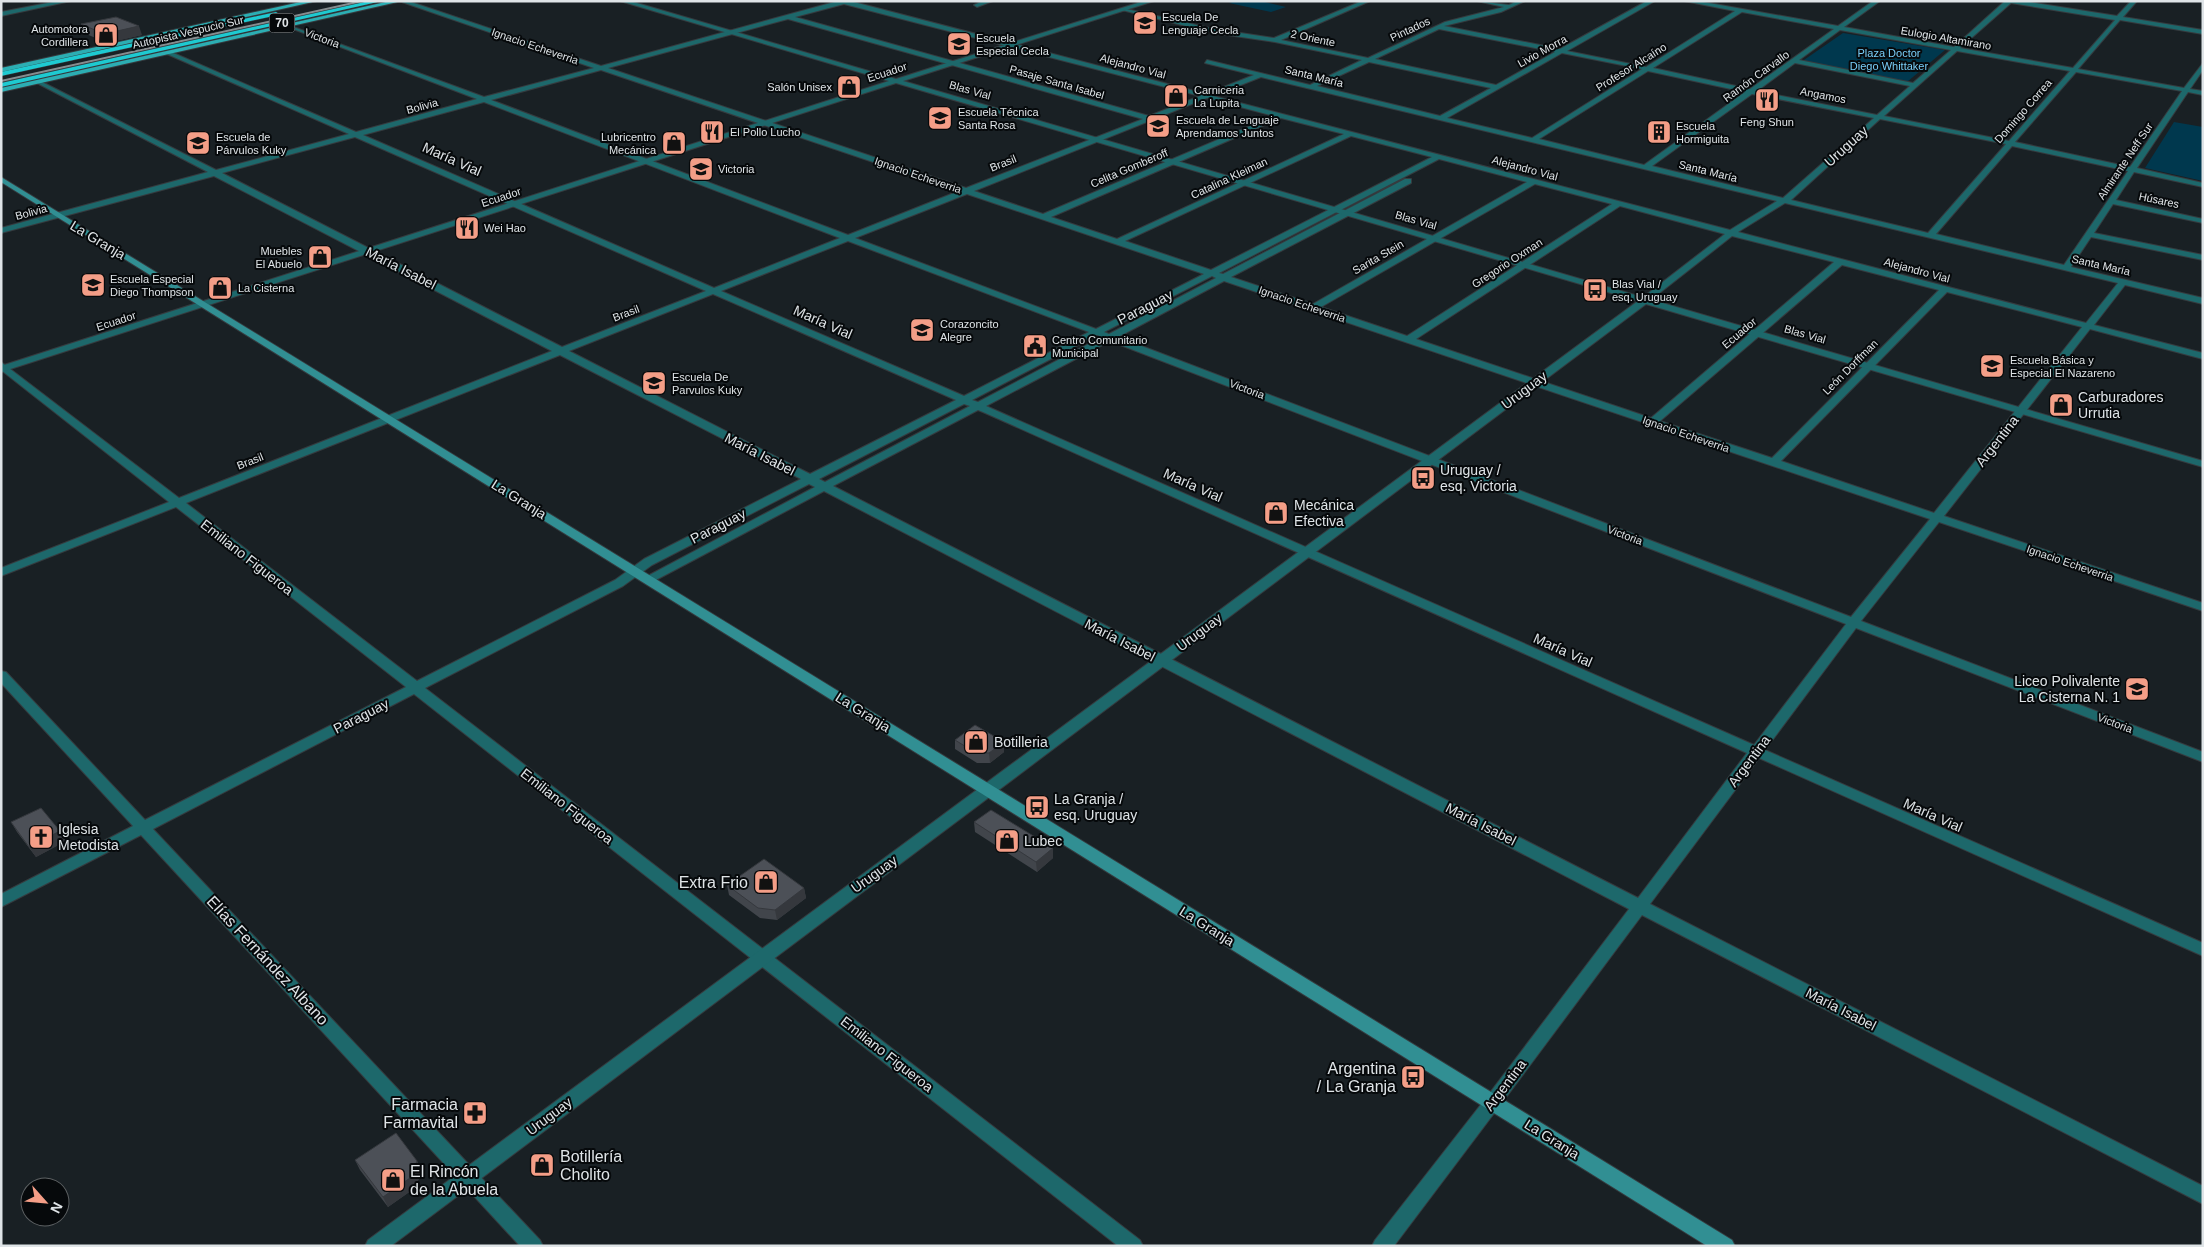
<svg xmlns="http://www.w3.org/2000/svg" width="2204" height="1247" font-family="Arial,sans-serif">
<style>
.green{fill:#00384e}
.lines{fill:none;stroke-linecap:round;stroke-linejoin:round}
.minor-casing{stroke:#353b3f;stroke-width:2}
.tertiary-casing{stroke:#353b3f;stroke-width:2}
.secondary-casing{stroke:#353b3f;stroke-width:2}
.primary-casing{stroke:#353b3f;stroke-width:2}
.motorway-casing{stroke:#353b3f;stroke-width:1}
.minor{fill:#1d686b;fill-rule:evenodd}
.tertiary{fill:#1d686b;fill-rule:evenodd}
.secondary{fill:#318f93;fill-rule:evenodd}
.primary{fill:#2caeb3;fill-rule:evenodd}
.motorway{fill:#1ecad1;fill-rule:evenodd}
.rail{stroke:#868c8f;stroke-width:2}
.wall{fill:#41454b}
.shaded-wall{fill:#35383d}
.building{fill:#4c5057;stroke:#35383d}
.labels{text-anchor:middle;stroke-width:4;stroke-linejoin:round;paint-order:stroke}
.far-poi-label{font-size:11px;fill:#dfe4e7;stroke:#06090b;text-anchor:start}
.far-street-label{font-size:11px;fill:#dfe4e7;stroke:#06090b}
.far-park-label{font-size:11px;fill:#79cef8;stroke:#06090b}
.shield{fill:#06090b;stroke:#9ea2a5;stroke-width:1}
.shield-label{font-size:12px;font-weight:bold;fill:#dfe4e7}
.street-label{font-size:14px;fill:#dfe4e7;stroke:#06090b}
.poi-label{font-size:14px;fill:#dfe4e7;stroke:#06090b;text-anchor:start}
.near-poi-label{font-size:16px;fill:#dfe4e7;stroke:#06090b;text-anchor:end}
.near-street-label{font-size:16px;fill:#dfe4e7;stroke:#06090b}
</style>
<rect width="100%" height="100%" fill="#192024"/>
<path class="green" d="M1235 1H1261L1286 7 1271 12 1229 3Z
M1843 33 1945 50 1907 82 1801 62Z
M2174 122 2203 127V181L2145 168Z"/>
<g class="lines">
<defs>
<path id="minor" d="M58 1H71L1 16V12Z
M399 1H408L601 66 838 1H850L1206 94 1254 75 1205 63 1207 60 1310 85 1362 60 1275 42 1214 33 1122 10V8L1214 29 1274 38 1362 1H1370L1281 40 1368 58 1445 22 1504 7 1477 1 1509 5 1517 1H1525L1501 12 1444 26 1560 49 1647 1H1655L1567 51 1646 67 1735 11 1684 1H1698L1838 26 1873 1H1880L1844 27 1954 47 2005 1H2023L2117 16 2131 1H2137L2123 17 2203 30V34L2120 20 2078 69 2184 88 2203 63V70L2190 89 2203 91V95L2188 92 2137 168 2203 183V187L2134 172 2116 200 2203 219V223L2113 204 2094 233 2203 255V260L2091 237 2071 267 2203 298V304L2125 285 2094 325 2203 353V359L2090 329 1944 516 2203 603V611L1939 522 1861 621 2203 752V762L1856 628 1765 750 2203 943V956L1759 758 1650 904 2203 1186V1204L1642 915 1498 1108 1492 1111 1486 1108 1483 1103 1486 1098 1629 909 824 491 652 582 648 583 642 579 815 487 809 484 652 565 623 586 425 688 1140 1240 1143 1246H1118L414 694 153 829 540 1240 543 1246H520L141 835 1 907V894L133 826 1 683V671L6 672 145 820 406 687 176 507 1 576V568L169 502 1 370V362L179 498 552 351 214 176 1 233V228L208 172 35 82 40 81 216 170 349 134 167 54V52H171L356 132 477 99 288 27V25L484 97 594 68ZM2011 3 2115 20 2073 68 1960 48ZM844 4 1200 96 1149 116 795 17ZM1742 12 1834 29 1750 89 1653 68ZM788 19 1143 119 966 188 608 68ZM1439 29 1555 52 1496 85 1375 59ZM1840 30 1951 50 1913 83 1799 60ZM1957 51 2070 71 2009 141 1884 116ZM1562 53 1642 69 1532 138 1447 118ZM1369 62 1491 88 1440 116 1317 86ZM1795 63 1910 86 1877 115 1757 91ZM601 70 959 191 848 235 491 100ZM1648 71 1745 92 1644 165 1539 139ZM2076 72 2182 91 2130 167 2015 142ZM1261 77 1311 89 1777 201 1730 230 1213 96ZM1752 94 1874 118 1783 198 1652 166ZM1207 98 1274 116 1043 214 974 191ZM484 102 840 238 714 288 363 135ZM1281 118 1344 134 1117 239 1051 217ZM1880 119 2006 144 1928 233 1791 200ZM1351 136 1432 157 1211 270 1125 241ZM355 137 706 291 562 347 222 173ZM2012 146 2128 171 2064 265 1936 234ZM1439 159 1527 182 1313 304 1231 277 1411 183V179H1405L1223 274 1219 273ZM1535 184 1612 204 1407 336 1321 307ZM967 194 1204 274 1096 329 855 238ZM1785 203 2118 283 2086 323 1738 232ZM1620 206 1725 234 1642 298V302H1648L1732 236 1834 262 1651 418 1416 339ZM848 241 1089 332 964 396 721 291ZM1842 265 1939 290 1772 458 1660 421ZM1212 276 1216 278 1109 334 1104 332ZM1224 281 1930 519 1851 617 1118 337ZM1947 292 2082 327 1934 513 1781 461ZM713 294 956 400 810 474 569 351ZM1097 335 1102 337 978 402 972 400ZM1110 341 1846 624 1754 745 986 406ZM560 355 801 479 644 559 615 580 417 681 186 503ZM964 404 970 406 825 482 819 479ZM978 410 983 412 1747 753 1638 898 833 486Z
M983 1H993L977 7 974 5Z"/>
<path id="tertiary" d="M620 1H630L896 79 1144 1H1154L903 81 2203 461V467L1646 304 391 1246H365L368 1240 1638 301 896 83 1 372V366L889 81Z
M1492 1095 1498 1098 1501 1103 1498 1108 1394 1246H1372L1375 1240 1486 1098Z"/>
<path id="secondary" d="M1 177 1732 1240 1735 1246H1707L1 182Z"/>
<path id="primary" d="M305 1H317L1 72V68Z
M390 1H402L1 92V88Z"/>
<path id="motorway" d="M369 1H382L1 87V83Z
M276 12 279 14 278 15 1 76V72Z"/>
</defs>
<use href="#minor" class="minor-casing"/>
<use href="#tertiary" class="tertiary-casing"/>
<use href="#secondary" class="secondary-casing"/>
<use href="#primary" class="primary-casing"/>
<use href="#motorway" class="motorway-casing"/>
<use href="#minor" class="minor"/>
<use href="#tertiary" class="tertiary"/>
<use href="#secondary" class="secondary"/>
<use href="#primary" class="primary"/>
<use href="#motorway" class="motorway"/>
<path class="rail" d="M1 81 362 1"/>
</g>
<path class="wall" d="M81 24 142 35 107 43 84 33Z
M955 740 1004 742V752L990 763H977L955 749Z
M11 822 66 841 36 857 17 832Z
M974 822 1053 858 1037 872 975 832Z
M727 885 804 888 806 898 777 920 760 918 729 895Z
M355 1160 417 1161 422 1171 415 1188 388 1207 360 1170Z"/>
<path class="shaded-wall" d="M139 26 142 35 107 43 104 34Z
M1004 742V752L990 763 989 753Z
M60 831 66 841 36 857 29 847Z
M1053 848V858L1037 872 1036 862Z
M804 888 806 898 777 920 775 910Z
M417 1161 422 1171 415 1188 388 1207 383 1197Z"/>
<path class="building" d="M116 17 139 26 104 34 81 24Z
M975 725 1004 742 989 753H976L955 740Z
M41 808 60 831 29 847 11 822Z
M991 810 1053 848 1036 862 974 822Z
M764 859 804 888 775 910 758 908 727 885Z
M396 1133 417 1161 410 1178 383 1197 355 1160Z"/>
<defs>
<symbol id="school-square" viewBox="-11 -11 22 22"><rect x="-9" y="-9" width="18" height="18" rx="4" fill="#f49e87" stroke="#06090b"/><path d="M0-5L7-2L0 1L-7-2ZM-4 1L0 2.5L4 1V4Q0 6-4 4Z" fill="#111"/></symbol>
<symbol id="shop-square" viewBox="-11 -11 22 22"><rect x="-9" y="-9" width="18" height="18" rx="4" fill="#f49e87" stroke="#06090b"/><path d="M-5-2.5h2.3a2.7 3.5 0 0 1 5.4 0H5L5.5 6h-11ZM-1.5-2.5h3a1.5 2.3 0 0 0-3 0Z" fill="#111"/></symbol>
<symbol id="restaurant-square" viewBox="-11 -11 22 22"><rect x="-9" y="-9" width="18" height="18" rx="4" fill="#f49e87" stroke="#06090b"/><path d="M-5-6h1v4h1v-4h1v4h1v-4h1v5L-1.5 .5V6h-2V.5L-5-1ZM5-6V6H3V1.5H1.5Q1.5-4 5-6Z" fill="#111"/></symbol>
<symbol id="building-square" viewBox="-11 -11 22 22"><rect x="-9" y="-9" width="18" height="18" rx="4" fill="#f49e87" stroke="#06090b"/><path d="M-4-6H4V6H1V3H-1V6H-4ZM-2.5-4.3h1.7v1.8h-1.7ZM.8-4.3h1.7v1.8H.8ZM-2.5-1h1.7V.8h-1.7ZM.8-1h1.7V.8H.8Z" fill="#111"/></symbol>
<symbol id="bus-square" viewBox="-11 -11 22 22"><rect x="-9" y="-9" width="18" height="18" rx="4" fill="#f49e87" stroke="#06090b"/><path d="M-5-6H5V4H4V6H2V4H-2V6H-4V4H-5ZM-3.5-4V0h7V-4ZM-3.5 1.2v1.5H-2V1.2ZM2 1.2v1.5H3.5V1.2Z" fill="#111"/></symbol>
<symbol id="civic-square" viewBox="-11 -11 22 22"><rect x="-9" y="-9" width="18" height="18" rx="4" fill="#f49e87" stroke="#06090b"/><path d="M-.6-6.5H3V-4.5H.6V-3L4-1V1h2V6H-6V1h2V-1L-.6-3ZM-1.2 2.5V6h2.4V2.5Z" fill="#111"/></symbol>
<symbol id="church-square" viewBox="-11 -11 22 22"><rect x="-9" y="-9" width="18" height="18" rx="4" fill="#f49e87" stroke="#06090b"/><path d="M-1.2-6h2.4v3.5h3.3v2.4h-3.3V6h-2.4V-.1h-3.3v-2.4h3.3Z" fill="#111"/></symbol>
<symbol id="pharmacy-square" viewBox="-11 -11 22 22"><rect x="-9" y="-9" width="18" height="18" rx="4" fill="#f49e87" stroke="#06090b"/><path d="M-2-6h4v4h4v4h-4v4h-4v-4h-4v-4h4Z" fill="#111"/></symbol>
</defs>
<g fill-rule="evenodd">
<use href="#school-square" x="1131" y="9" width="28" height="28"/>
<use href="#shop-square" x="92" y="21" width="28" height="28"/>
<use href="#school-square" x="945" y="30" width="28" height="28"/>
<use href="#shop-square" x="835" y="73" width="28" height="28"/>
<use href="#shop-square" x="1162" y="82" width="28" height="28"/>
<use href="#restaurant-square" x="1753" y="86" width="28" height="28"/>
<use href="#school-square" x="926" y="104" width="28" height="28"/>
<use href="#school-square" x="1144" y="112" width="28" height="28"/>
<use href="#restaurant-square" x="698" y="118" width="28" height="28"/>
<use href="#building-square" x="1645" y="118" width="28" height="28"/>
<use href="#school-square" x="184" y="129" width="28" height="28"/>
<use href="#shop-square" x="660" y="129" width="28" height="28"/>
<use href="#school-square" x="687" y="155" width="28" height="28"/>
<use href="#restaurant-square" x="453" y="214" width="28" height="28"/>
<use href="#shop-square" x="306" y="243" width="28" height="28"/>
<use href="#school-square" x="79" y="271" width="28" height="28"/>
<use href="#shop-square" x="206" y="274" width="28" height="28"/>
<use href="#bus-square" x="1581" y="276" width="28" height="28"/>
<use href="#school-square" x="908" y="316" width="28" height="28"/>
<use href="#civic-square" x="1021" y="332" width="28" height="28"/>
<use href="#school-square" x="1978" y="352" width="28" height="28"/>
<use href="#school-square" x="640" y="369" width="28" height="28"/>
<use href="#shop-square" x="2047" y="391" width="28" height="28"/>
<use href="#bus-square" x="1409" y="464" width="28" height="28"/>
<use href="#shop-square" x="1262" y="499" width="28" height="28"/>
<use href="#school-square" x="2123" y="675" width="28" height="28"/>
<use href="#shop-square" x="962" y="728" width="28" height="28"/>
<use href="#bus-square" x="1023" y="793" width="28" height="28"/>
<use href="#church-square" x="27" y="823" width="28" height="28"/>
<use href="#shop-square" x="993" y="827" width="28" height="28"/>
<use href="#shop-square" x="752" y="868" width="28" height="28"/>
<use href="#bus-square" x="1399" y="1063" width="28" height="28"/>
<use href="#pharmacy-square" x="461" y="1099" width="28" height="28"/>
<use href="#shop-square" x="528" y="1151" width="28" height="28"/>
<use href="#shop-square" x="379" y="1166" width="28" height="28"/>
</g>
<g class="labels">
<g class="far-poi-label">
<text x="1162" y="21">Escuela De<tspan x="1162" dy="13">Lenguaje Cecla</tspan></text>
<text x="88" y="33" text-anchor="end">Automotora<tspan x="88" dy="13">Cordillera</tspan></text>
<text x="976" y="42">Escuela<tspan x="976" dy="13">Especial Cecla</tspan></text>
<text x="832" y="91" text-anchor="end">Salón Unisex</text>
<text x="1194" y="94">Carniceria<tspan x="1194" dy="13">La Lupita</tspan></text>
<text x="958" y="116">Escuela Técnica<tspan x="958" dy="13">Santa Rosa</tspan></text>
<text x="1176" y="124">Escuela de Lenguaje<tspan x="1176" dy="13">Aprendamos Juntos</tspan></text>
<text x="1767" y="126" text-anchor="middle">Feng Shun</text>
<text x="1676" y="130">Escuela<tspan x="1676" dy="13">Hormiguita</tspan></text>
<text x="730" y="136">El Pollo Lucho</text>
<text x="216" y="141">Escuela de<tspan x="216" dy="13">Párvulos Kuky</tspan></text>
<text x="656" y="141" text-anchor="end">Lubricentro<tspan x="656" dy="13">Mecánica</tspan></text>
<text x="718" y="173">Victoria</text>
<text x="484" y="232">Wei Hao</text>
<text x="302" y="255" text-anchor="end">Muebles<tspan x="302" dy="13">El Abuelo</tspan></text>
<text x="110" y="283">Escuela Especial<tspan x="110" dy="13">Diego Thompson</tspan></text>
<text x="1612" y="288">Blas Vial /<tspan x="1612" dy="13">esq. Uruguay</tspan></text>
<text x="238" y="292">La Cisterna</text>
<text x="940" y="328">Corazoncito<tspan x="940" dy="13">Alegre</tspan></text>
<text x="1052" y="344">Centro Comunitario<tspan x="1052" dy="13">Municipal</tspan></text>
<text x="2010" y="364">Escuela Básica y<tspan x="2010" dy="13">Especial El Nazareno</tspan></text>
<text x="672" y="381">Escuela De<tspan x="672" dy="13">Parvulos Kuky</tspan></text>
</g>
<g class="far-street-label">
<text transform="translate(1410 29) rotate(-25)" y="4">Pintados</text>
<text transform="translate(188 32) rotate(-13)" y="4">Autopista Vespucio Sur</text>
<text transform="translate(322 38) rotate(21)" y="4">Victoria</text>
<text transform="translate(1313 38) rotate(12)" y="4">2 Oriente</text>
<text transform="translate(1946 38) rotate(10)" y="4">Eulogio Altamirano</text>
<text transform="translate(535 46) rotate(19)" y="4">Ignacio Echeverria</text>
<text transform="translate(1542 51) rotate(-29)" y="4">Livio Morra</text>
<text transform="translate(1133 66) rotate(15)" y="4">Alejandro Vial</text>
<text transform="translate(1631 67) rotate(-32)" y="4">Profesor Alcaíno</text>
<text transform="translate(887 72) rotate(-18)" y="4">Ecuador</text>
<text transform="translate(1314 76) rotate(14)" y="4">Santa María</text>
<text transform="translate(1756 76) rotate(-36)" y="4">Ramón Carvallo</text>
<text transform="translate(1057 82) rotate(16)" y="4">Pasaje Santa Isabel</text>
<text transform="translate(970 90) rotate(16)" y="4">Blas Vial</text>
<text transform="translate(1823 95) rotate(11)" y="4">Angamos</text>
<text transform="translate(422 106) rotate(-15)" y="4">Bolivia</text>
<text transform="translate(2023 111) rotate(-49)" y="4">Domingo Correa</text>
<text transform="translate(2125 161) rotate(-56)" y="4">Almirante Neff Sur</text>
<text transform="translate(1003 163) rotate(-22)" y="4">Brasil</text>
<text transform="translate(1129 168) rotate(-23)" y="4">Celita Gomberoff</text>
<text transform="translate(1525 168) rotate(15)" y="4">Alejandro Vial</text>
<text transform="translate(1708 171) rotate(14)" y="4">Santa María</text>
<text transform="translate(918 175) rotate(19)" y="4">Ignacio Echeverria</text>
<text transform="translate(1229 178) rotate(-25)" y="4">Catalina Kleiman</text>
<text transform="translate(501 197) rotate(-18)" y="4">Ecuador</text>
<text transform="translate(2159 200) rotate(12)" y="4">Húsares</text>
<text transform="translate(31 212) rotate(-15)" y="4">Bolivia</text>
<text transform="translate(1416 220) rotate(16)" y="4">Blas Vial</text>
<text transform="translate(1378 257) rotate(-30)" y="4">Sarita Stein</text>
<text transform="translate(1507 263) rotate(-33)" y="4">Gregorio Oxman</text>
<text transform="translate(2101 265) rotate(13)" y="4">Santa María</text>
<text transform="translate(1917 270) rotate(15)" y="4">Alejandro Vial</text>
<text transform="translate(1302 304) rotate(19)" y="4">Ignacio Echeverria</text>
<text transform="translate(626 313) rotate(-21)" y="4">Brasil</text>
<text transform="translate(116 321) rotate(-18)" y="4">Ecuador</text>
<text transform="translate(1739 333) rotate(-40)" y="4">Ecuador</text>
<text transform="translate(1805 334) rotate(16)" y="4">Blas Vial</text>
<text transform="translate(1850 367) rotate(-45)" y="4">León Dorffman</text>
<text transform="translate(1247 389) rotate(21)" y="4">Victoria</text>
<text transform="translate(1686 434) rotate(19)" y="4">Ignacio Echeverria</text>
<text transform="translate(250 461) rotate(-22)" y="4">Brasil</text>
<text transform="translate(1625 535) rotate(21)" y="4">Victoria</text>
<text transform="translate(2070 563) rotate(19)" y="4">Ignacio Echeverria</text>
<text transform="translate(2115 723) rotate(21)" y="4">Victoria</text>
</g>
<g class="far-park-label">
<text x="1889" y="57">Plaza Doctor<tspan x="1889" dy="13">Diego Whittaker</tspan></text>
</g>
<rect class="shield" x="269.5" y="13.5" width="25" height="19" rx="4"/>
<g class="shield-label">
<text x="282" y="27">70</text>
</g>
<g class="street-label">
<text transform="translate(1846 146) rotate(-42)" y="5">Uruguay</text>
<text transform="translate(452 159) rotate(24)" y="5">María Vial</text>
<text transform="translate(98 240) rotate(31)" y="5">La Granja</text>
<text transform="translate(401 268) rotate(27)" y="5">María Isabel</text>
<text transform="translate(1145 307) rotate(-27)" y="5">Paraguay</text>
<text transform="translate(823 322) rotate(24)" y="5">María Vial</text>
<text transform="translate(1524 390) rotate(-37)" y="5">Uruguay</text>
<text transform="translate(1997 441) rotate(-52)" y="5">Argentina</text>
<text transform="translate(760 454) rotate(27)" y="5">María Isabel</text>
<text transform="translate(1193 485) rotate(24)" y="5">María Vial</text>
<text transform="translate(519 499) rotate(32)" y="5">La Granja</text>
<text transform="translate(718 526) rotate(-27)" y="5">Paraguay</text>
<text transform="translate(247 557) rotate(38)" y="5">Emiliano Figueroa</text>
<text transform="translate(1199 632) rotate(-37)" y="5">Uruguay</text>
<text transform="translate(1120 640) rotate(27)" y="5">María Isabel</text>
<text transform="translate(1563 650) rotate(24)" y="5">María Vial</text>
<text transform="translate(863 712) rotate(32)" y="5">La Granja</text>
<text transform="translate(361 716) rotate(-27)" y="5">Paraguay</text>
<text transform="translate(1749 761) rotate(-53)" y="5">Argentina</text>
<text transform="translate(567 806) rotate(38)" y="5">Emiliano Figueroa</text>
<text transform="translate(1933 815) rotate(24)" y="5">María Vial</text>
<text transform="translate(1481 824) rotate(27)" y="5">María Isabel</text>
<text transform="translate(874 874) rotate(-36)" y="5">Uruguay</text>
<text transform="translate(1207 926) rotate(32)" y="5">La Granja</text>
<text transform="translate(1841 1009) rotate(27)" y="5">María Isabel</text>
<text transform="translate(887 1054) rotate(38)" y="5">Emiliano Figueroa</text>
<text transform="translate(1505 1085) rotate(-53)" y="5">Argentina</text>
<text transform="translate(549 1116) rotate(-37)" y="5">Uruguay</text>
<text transform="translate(1552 1139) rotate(32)" y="5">La Granja</text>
</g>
<g class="poi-label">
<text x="2078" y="402">Carburadores<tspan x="2078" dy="16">Urrutia</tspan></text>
<text x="1440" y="475">Uruguay /<tspan x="1440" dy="16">esq. Victoria</tspan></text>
<text x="1294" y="510">Mecánica<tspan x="1294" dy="16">Efectiva</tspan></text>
<text x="2120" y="686" text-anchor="end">Liceo Polivalente<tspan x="2120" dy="16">La Cisterna N. 1</tspan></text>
<text x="994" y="747">Botilleria</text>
<text x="1054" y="804">La Granja /<tspan x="1054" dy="16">esq. Uruguay</tspan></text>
<text x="58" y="834">Iglesia<tspan x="58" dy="16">Metodista</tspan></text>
<text x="1024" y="846">Lubec</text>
</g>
<g class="near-poi-label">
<text x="748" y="888">Extra Frio</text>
<text x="1396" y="1074">Argentina<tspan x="1396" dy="18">/ La Granja</tspan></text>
<text x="458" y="1110">Farmacia<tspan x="458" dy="18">Farmavital</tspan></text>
<text x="560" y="1162" text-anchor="start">Botillería<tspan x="560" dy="18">Cholito</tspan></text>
<text x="410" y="1177" text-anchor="start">El Rincón<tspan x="410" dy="18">de la Abuela</tspan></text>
</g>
<g class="near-street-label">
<text transform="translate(268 960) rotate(47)" y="6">Elías Fernández Albano</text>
</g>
</g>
<rect width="2204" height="1247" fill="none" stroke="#dfe4e7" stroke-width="5"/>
<g transform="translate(45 1202) rotate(117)"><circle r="24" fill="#06090b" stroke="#5d6163"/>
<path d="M0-4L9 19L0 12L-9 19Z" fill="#f49e87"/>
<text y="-8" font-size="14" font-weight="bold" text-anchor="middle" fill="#dfe4e7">N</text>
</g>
</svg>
